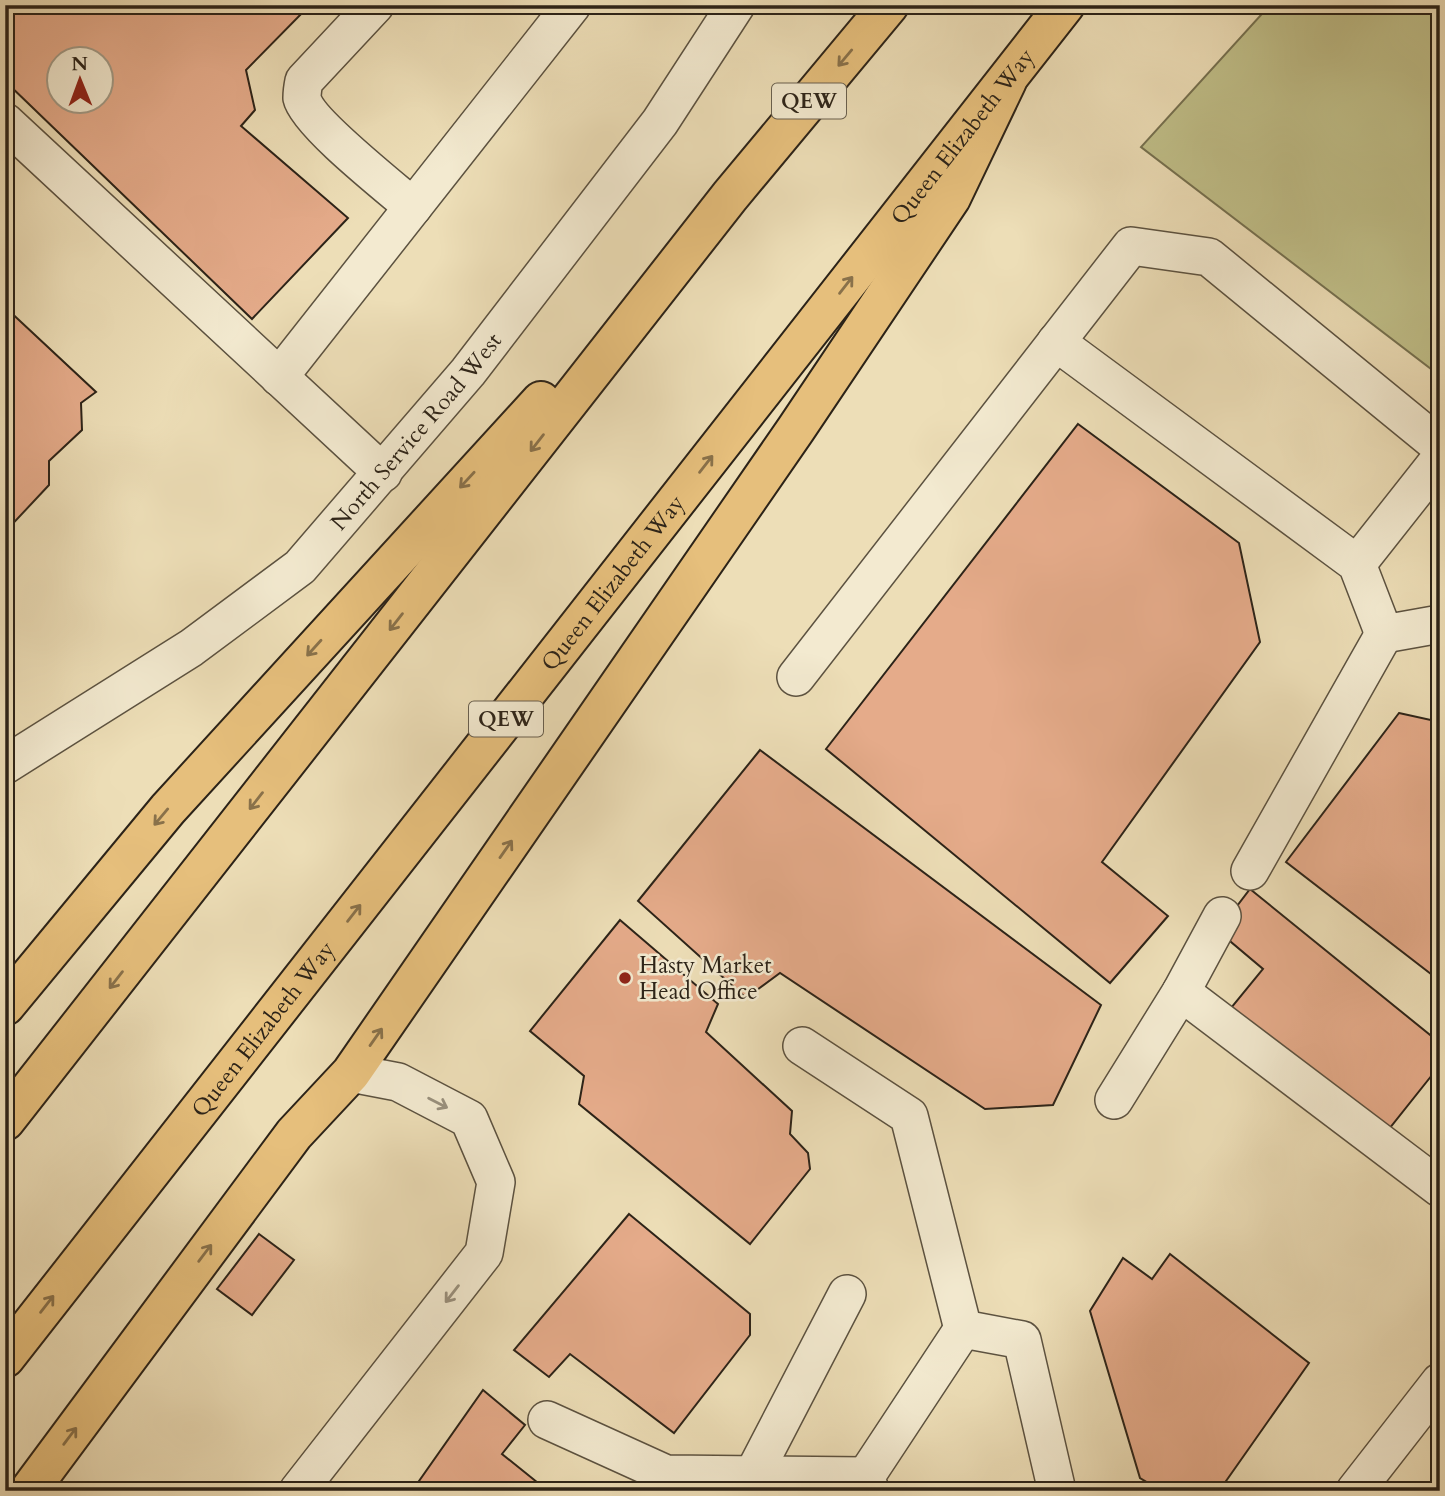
<svg xmlns="http://www.w3.org/2000/svg" width="1445" height="1496" font-family="Cardo,serif">
<style>
.green{fill:#c0bf89;stroke:#767150;stroke-width:2}
.building{fill:#e5ab8a;stroke:#2c2318;stroke-width:2;fill-rule:evenodd}
.lines{fill:none;stroke-linecap:round;stroke-linejoin:round}
.minor-casing{stroke:#5c5240;stroke-width:40}
.highway-casing{stroke:#2c2318;stroke-width:42}
.minor{stroke:#f3ead0;stroke-width:37}
.highway{stroke:#e6bf7c;stroke-width:38}
.oneway{stroke:#89714a}
.oneway2{stroke:#99907d}
.poi-dot{fill:#8f2418;stroke:#f3ead0;stroke-width:2.5}
.labels{text-anchor:middle;stroke-width:5;stroke-linejoin:round;paint-order:stroke}
.shield{fill:#f3ead0;stroke:#685f4f;stroke-width:2}
.shield-label{font-size:21px;font-weight:bold;fill:#2c2318}
.street-label{font-size:23px;fill:#2c2318;stroke:#f3ead0}
.poi-label{font-size:23px;fill:#2c2318;stroke:#f3ead0;text-anchor:start}
</style>
<rect width="100%" height="100%" fill="#eddeb7"/>
<filter id="stains"><feTurbulence type="fractalNoise" baseFrequency=".00286" numOctaves="4"/><feColorMatrix values="0 0 0 0 .2 0 0 0 0 .09 0 0 0 0 .02 0 0 0 .5 -.17"/></filter>
<radialGradient id="worn" r=".72"><stop offset=".6" stop-color="#630" stop-opacity="0"/><stop offset="1" stop-color="#630" stop-opacity=".3"/></radialGradient>
<path class="green" d="M1270 5H1440V373L1435 372 1141 147Z"/>
<path class="building" d="M5 5H310L246 70 255 110 241 126 348 218 252 319 5 81ZM60 60H102V102H60Z
M5 307 96 392 81 403 82 430 49 461V485L5 532Z
M1078 424 1239 543 1260 642 1102 862 1168 916 1110 983 826 749Z
M1399 713 1440 722V981L1286 862Z
M760 750 1101 1005 1053 1105 985 1109 780 973 746 998 638 901Z
M1250 889 1440 1043V1065L1381 1139 1226 1014 1263 969 1218 931Z
M620 920 718 1004 706 1032 792 1111 790 1134 808 1153 810 1169 750 1244 579 1104 584 1076 530 1031Z
M629 1214 750 1314V1335L674 1433 570 1354 549 1377 514 1350Z
M259 1234 294 1260 252 1315 217 1289Z
M1170 1254 1309 1363 1219 1491H1162L1140 1478 1090 1311 1123 1258 1152 1279Z
M483 1390 525 1425 502 1454 548 1491H412Z"/>
<g class="lines">
<defs>
<g id="minor">
<path d="M375 5 304 81C303 86 302 93 302 98 307 122 391 188 413 207"/>
<path d="M5 122 383 473"/>
<path d="M1056 342 1357 564 1384 634 1440 624"/>
<path d="M279 377 572 5"/>
<path d="M1357 564 1440 459"/>
<path d="M796 677 1131 246 1209 257 1440 446"/>
<path id="s1" d="M5 765 191 648 300 567 468 372 660 122 736 5"/>
<path d="M1250 871 1384 634"/>
<path d="M1181 992 1440 1188"/>
<path d="M802 1046 909 1116 963 1329 1022 1340 1057 1491"/>
<path d="M1114 1100 1181 992 1222 916"/>
<path d="M547 1420 666 1474 866 1476"/>
<path d="M753 1475 847 1294"/>
<path d="M298 1491 484 1253 496 1182 469 1119 398 1082 351 1073"/>
<path d="M870 1491 866 1476 963 1329"/>
<path d="M1355 1491 1440 1382"/>
</g>
<g id="highway">
<path d="M5 1006 168 809 541 401"/>
<path d="M5 1121 730 196 889 5"/>
<path id="s2" d="M5 1358 1065 5"/>
<path d="M29 1491 294 1134 351 1073 796 429 951 198 1007 81"/>
</g>
</defs>
<use href="#minor" class="minor-casing"/>
<use href="#highway" class="highway-casing"/>
<use href="#minor" class="minor"/>
<use href="#highway" class="highway"/>
</g>
<defs><path id="oneway-shaft" d="M-6 0H5M1.5-3L5.5 0L1.5 3" fill="none" stroke-width="1.6" stroke-linecap="round" stroke-linejoin="round" transform="scale(1.75)"/></defs>
<g class="oneway">
<use href="#oneway-shaft" transform="translate(845 58) rotate(130)"/>
<use href="#oneway-shaft" transform="translate(846 285) rotate(-52)"/>
<use href="#oneway-shaft" transform="translate(537 443) rotate(128)"/>
<use href="#oneway-shaft" transform="translate(706 464) rotate(-52)"/>
<use href="#oneway-shaft" transform="translate(467 480) rotate(133)"/>
<use href="#oneway-shaft" transform="translate(396 622) rotate(128)"/>
<use href="#oneway-shaft" transform="translate(314 648) rotate(132)"/>
<use href="#oneway-shaft" transform="translate(256 801) rotate(128)"/>
<use href="#oneway-shaft" transform="translate(161 817) rotate(130)"/>
<use href="#oneway-shaft" transform="translate(506 849) rotate(-55)"/>
<use href="#oneway-shaft" transform="translate(354 913) rotate(-52)"/>
<use href="#oneway-shaft" transform="translate(116 980) rotate(128)"/>
<use href="#oneway-shaft" transform="translate(376 1037) rotate(-55)"/>
<use href="#oneway-shaft" transform="translate(205 1253) rotate(-53)"/>
<use href="#oneway-shaft" transform="translate(47 1304) rotate(-52)"/>
<use href="#oneway-shaft" transform="translate(70 1436) rotate(-53)"/>
</g>
<g class="oneway2">
<use href="#oneway-shaft" transform="translate(438 1103) rotate(27)"/>
<use href="#oneway-shaft" transform="translate(452 1294) rotate(128)"/>
</g>
<circle class="poi-dot" cx="625" cy="978" r="7"/>
<g class="labels">
<g class="shield">
<rect x="772" y="83.5" width="74" height="35" rx="5"/>
<rect x="469" y="701.5" width="74" height="35" rx="5"/>
</g>
<g class="shield-label">
<text x="809" y="108">QEW</text>
<text x="506" y="726">QEW</text>
</g>
<g class="street-label">
<text dy="8" stroke="none"><textPath href="#s2" startOffset="1552">Queen Elizabeth Way</textPath></text>
<text dy="8" stroke="none"><textPath href="#s1" startOffset="534">North Service Road West</textPath></text>
<text dy="8" stroke="none"><textPath href="#s2" startOffset="985">Queen Elizabeth Way</textPath></text>
<text dy="8" stroke="none"><textPath href="#s2" startOffset="418">Queen Elizabeth Way</textPath></text>
</g>
<g class="poi-label">
<text x="639" y="973">Hasty Market<tspan x="639" dy="26">Head Office</tspan></text>
</g>
</g>
<rect width="1445" height="1496" fill="none" stroke="#eddeb7" stroke-width="28"/>
<rect x="7" y="7" width="1431" height="1482" fill="none" stroke="#2c2318" stroke-width="3.5"/>
<rect x="14" y="14" width="1417" height="1468" fill="none" stroke="#2c2318" stroke-width="2"/>
<g transform="translate(80 80) rotate(359)"><circle r="33" fill="#f3ead0" stroke="#a39a86" stroke-width="2"/>
<path d="M0-5L12 26L0 18L-12 26Z" fill="#8f2418"/>
<text y="-10" font-size="19" font-weight="bold" text-anchor="middle" fill="#2c2318">N</text>
</g>
<rect width="100%" height="100%" filter="url(#stains)"/>
<rect width="100%" height="100%" fill="url(#worn)"/>
</svg>
